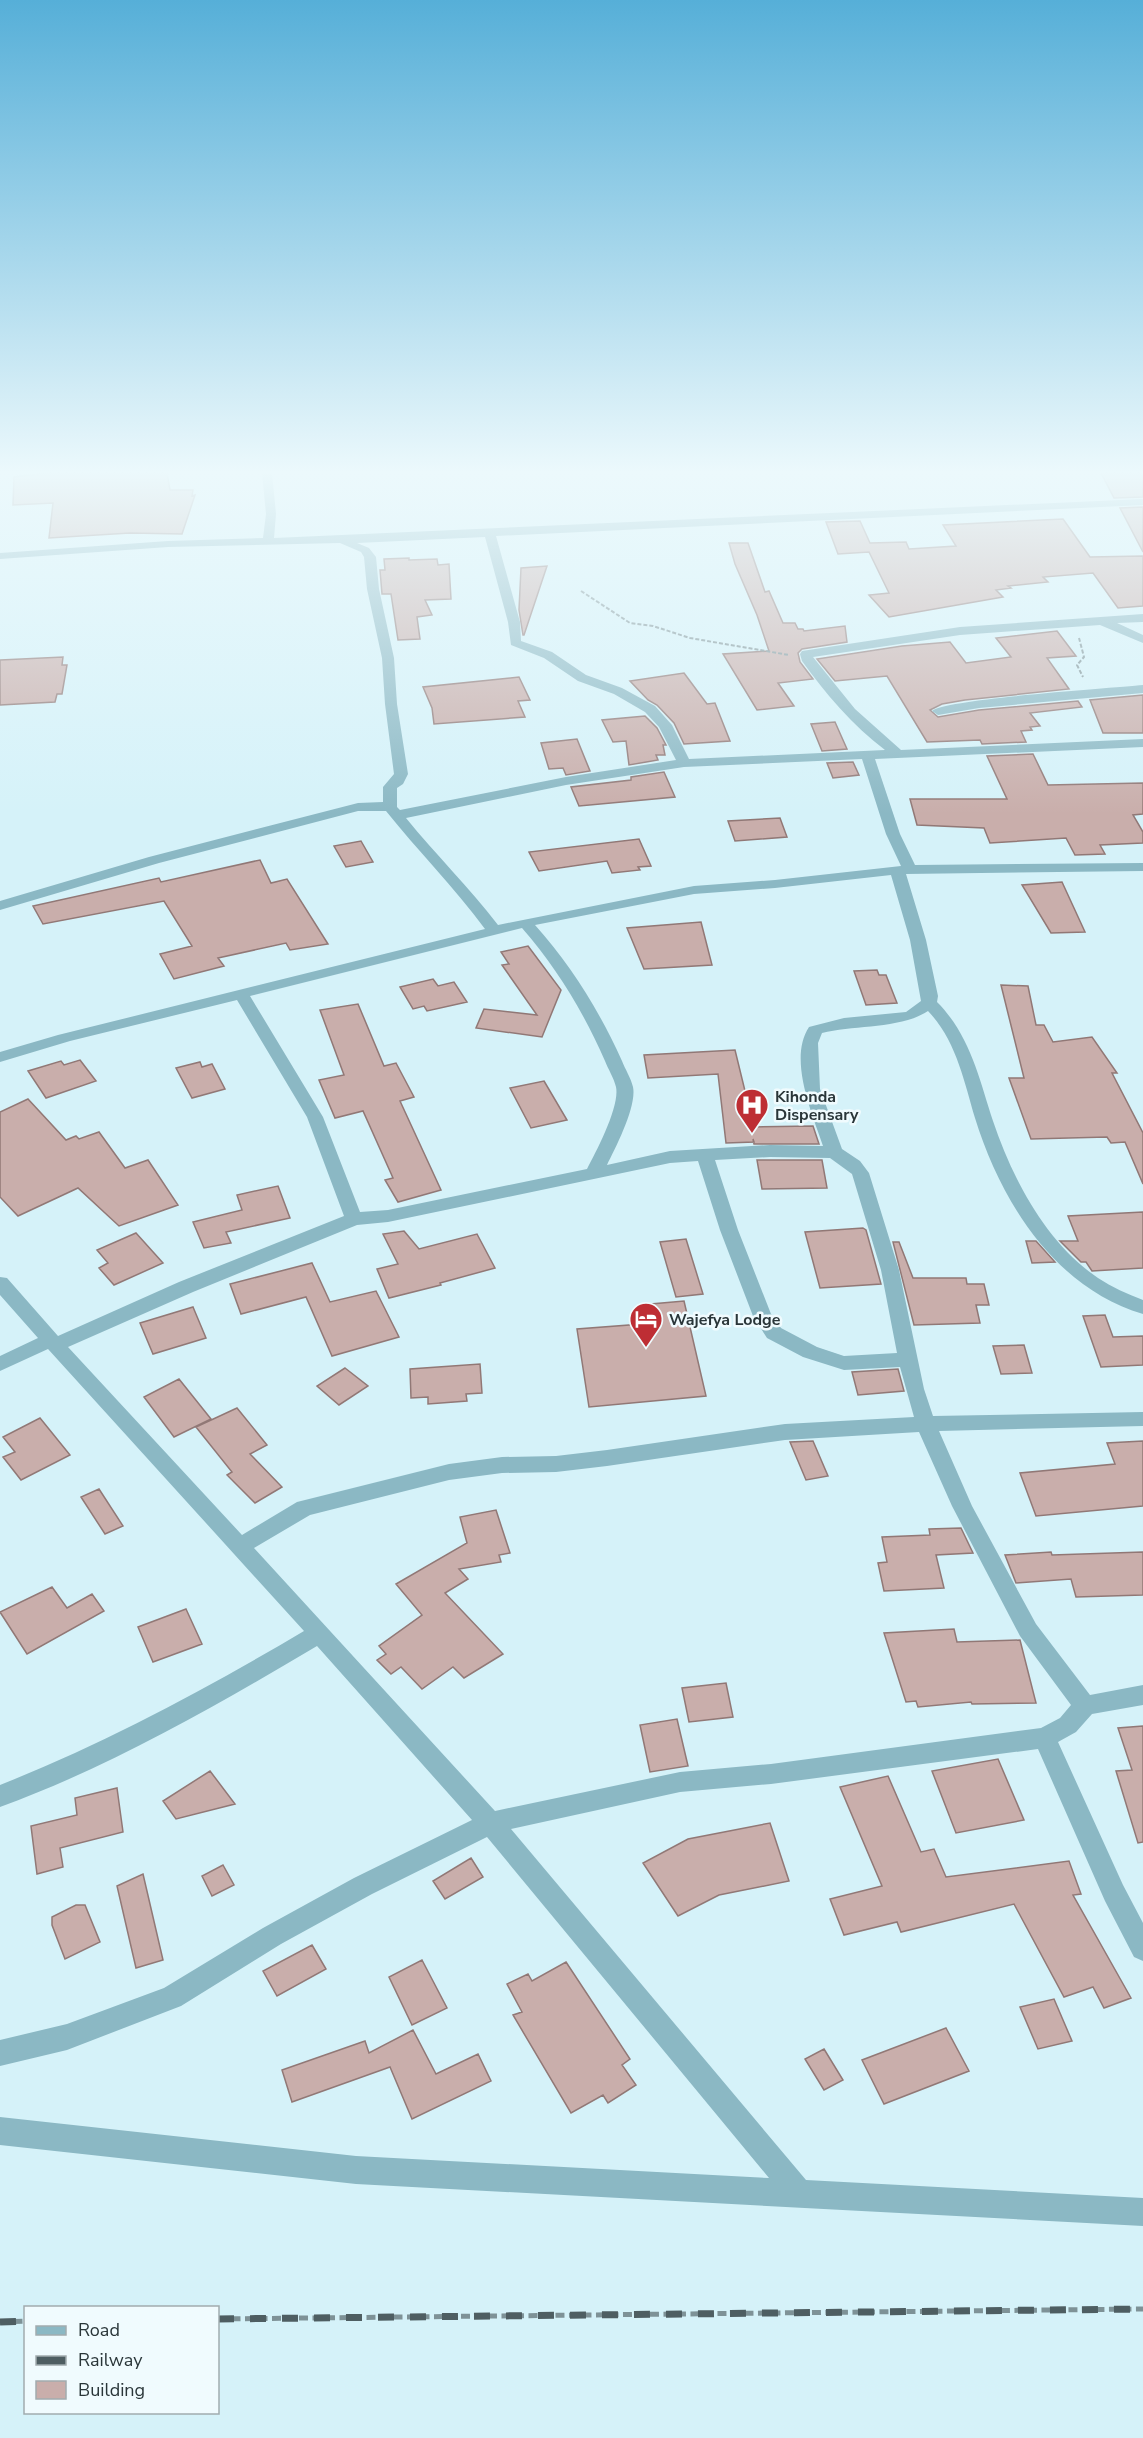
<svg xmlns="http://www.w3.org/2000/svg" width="1143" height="2438" font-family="'Nunito Sans',sans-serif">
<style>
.building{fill:#c9aeab;stroke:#917876;stroke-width:1.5}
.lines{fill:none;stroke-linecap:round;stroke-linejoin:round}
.path-far1{stroke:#7e9297;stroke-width:2;stroke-dasharray:4 2;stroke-linecap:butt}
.path{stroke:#7e9297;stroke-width:5;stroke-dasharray:9 4.5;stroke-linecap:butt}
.minor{fill:#8bb8c4;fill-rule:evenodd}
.rail{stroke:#4e5e62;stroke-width:7;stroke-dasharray:16 16;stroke-linecap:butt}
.labels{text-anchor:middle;stroke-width:5;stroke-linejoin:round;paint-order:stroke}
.poi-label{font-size:16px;font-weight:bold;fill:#2a3639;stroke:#f0fbfe;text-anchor:start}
</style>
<rect width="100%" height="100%" fill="#d5f2f9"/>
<path class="building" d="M45 473H167L170 490H193L192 496 195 495 182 534 130 533 49 538 53 503 13 505 14 477Z
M1101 473H1143V497L1114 498Z
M1143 507V552L1120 508Z
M1063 519 1090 557 1143 556V606L1118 608 1093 573 1043 577 1048 582 1008 586 1011 588 996 590 1003 597 889 617 869 595 889 593 869 552 838 554 826 522 860 521 870 543 906 542 909 549 956 546 943 525Z
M729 543H748L765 592 769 591 783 623H795L798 629H803L804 631 845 626 847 642 802 649 798 653 800 662 813 679 778 683 794 706 757 710 723 654 769 651 757 615 735 564Z
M409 558V560L437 559 438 565 449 564 451 599 425 600 432 615 417 617 420 639 398 640 391 594H382L380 570H385L384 559Z
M547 566 524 635H523L519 610 521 568Z
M1057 631 1076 656 1047 658 1069 689 965 700 942 704 930 710 938 717 979 710 1078 701 1082 707 1030 713 1040 726 1030 727 1032 730 1021 731 1026 742 982 744 980 740 927 742 887 676 835 681 817 659 902 646 950 642 966 663 1011 657 996 638Z
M63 657 62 665H67L62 694H57L55 702 0 705V660Z
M684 673 707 704 715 703 730 741 684 744 674 723 657 705 648 700 630 681Z
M519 677 530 700 518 701 525 717 434 724 432 708 423 687Z
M1143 695V733H1103L1090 700Z
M645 716 657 728 666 745H663L665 755H656L658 760 629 765 626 741 613 742 602 720Z
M835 722 847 749 822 751 811 724Z
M577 739 590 771 566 775 563 768 549 769 541 743Z
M1033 754 1048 785 1143 783V814L1133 815 1143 832V843L1100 845 1105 854 1075 855 1066 838 990 843 984 828 917 825 910 799H1007L987 756Z
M853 762 859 775 833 778 827 763Z
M664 772 675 797 579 806 571 787 631 780V777Z
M780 818 787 837 735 841 728 821Z
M639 839 651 866 638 867 640 870 612 873 607 861 539 871 529 852Z
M361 841 373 862 346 867 334 846Z
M260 860 271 883 287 879 328 944 290 950 286 943 218 958 224 966 174 979 160 954 192 946 164 901 43 924 33 906 159 878 161 882Z
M1062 882 1085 932 1051 933 1022 885Z
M701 922 712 965 644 969 627 928Z
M528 946 561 990 542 1037 476 1028 484 1009 537 1015 502 965 509 964 501 952Z
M877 970 879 975H886L897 1003 866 1005 854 971Z
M433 979 438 986 454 982 467 1002 427 1011 424 1006 413 1009 400 987Z
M1001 985 1028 986 1036 1025H1044L1053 1042 1092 1037 1117 1073H1112L1143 1133V1184L1125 1142 1111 1143 1107 1137 1031 1139 1009 1078H1024Z
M358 1004 384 1066 396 1063 414 1097 400 1101 441 1190 398 1202 385 1180 393 1178 363 1111 335 1118 319 1080 344 1075 320 1010Z
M735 1050 745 1091H747L752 1127 813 1126 819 1144H754L753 1139 754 1142 726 1143 718 1074 648 1078 644 1055Z
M80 1060 96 1081 46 1098 28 1071 61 1061 64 1065Z
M200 1062 202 1067 212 1064 225 1089 192 1098 176 1068Z
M544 1081 567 1120 531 1128 510 1088Z
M28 1099 66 1140 76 1136 79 1139 99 1132 125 1168 148 1160 178 1205 119 1226 78 1188 18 1216 0 1197V1112Z
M757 1160H822L827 1188 762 1189Z
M278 1186 290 1218 226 1232 231 1243 204 1248 193 1222 242 1210 237 1195Z
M1143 1212V1268L1092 1271 1086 1262H1081L1060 1241H1078L1068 1216Z
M863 1228 866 1230 881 1284 820 1288 805 1232Z
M404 1231 419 1249 477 1234 495 1268 440 1283 441 1285 389 1298 377 1269 398 1264 383 1234Z
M136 1233 163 1263 114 1285 99 1268 108 1263 97 1250Z
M686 1239 703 1294 676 1297 660 1242Z
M1026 1241H1036L1055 1262 1032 1263Z
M893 1242H899L913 1278H966L967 1284H984L989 1305H976L980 1323 914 1325Z
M312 1263 330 1302 376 1291 399 1337 332 1356 306 1297 241 1314 230 1284Z
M684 1301 706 1396 589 1407 577 1329 655 1323 651 1304Z
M193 1307 206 1338 153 1354 140 1323Z
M1105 1315 1113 1337 1143 1336V1365L1101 1367 1083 1316Z
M1024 1345 1032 1373 1001 1374 993 1346Z
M480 1364 482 1393 466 1394 467 1401 428 1404V1397L411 1398 410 1369Z
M345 1368 368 1386 339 1405 317 1386Z
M898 1369 904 1391 858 1395 852 1372Z
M179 1379 211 1419 174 1437 144 1397Z
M237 1408 267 1445 250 1454 282 1487 255 1503 227 1475 232 1472 196 1427Z
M40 1418 70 1455 21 1480 3 1457 15 1452 3 1437Z
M813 1441 828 1476 806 1480 790 1442Z
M1143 1441V1506L1036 1516 1020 1473 1115 1464 1107 1443Z
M99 1489 123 1526 105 1534 81 1497Z
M496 1510 510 1553 499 1555 501 1562 459 1569 468 1579 445 1593 503 1654 464 1678 453 1667 422 1689 401 1667 391 1674 377 1660 386 1654 379 1646 422 1615 396 1584 467 1543 460 1517Z
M961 1528 973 1553 936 1555 944 1588 884 1591 878 1563 887 1562 882 1537 930 1535 929 1529Z
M1051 1552 1052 1555 1143 1552V1595L1076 1597 1071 1579 1016 1583 1005 1555Z
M52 1587 67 1608 92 1594 104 1611 27 1654 0 1612Z
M186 1609 202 1644 153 1662 138 1627Z
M954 1629 957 1642 1020 1640 1036 1703 972 1704 971 1702 918 1707 916 1701 906 1702 884 1633Z
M726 1683 733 1717 689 1722 682 1688Z
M677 1719 688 1766 650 1772 640 1725Z
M1143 1726V1842L1138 1843 1116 1771 1132 1770 1118 1728Z
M998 1759 1024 1820 956 1833 932 1771Z
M210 1771 235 1804 176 1819 163 1801Z
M888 1776 921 1852 934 1849 946 1877 1069 1861 1081 1894 1073 1895 1131 1998 1104 2008 1093 1987 1064 1997 1014 1904 901 1932 897 1922 844 1935 830 1899 882 1886 840 1787Z
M117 1788 123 1832 60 1848 63 1867 37 1874 31 1826 77 1815 75 1798Z
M770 1823 789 1881 719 1895 678 1916 643 1863 688 1839Z
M471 1858 483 1877 445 1899 433 1881Z
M223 1865 234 1885 212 1896 202 1876Z
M143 1874 163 1960 136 1968 117 1886Z
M76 1905H85L100 1942 65 1959 52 1925V1917Z
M312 1945 326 1969 277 1996 263 1971Z
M422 1960 447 2008 412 2025 389 1977Z
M566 1962 630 2059 622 2065 636 2085 608 2103 603 2095 571 2113 513 2015 522 2012 507 1984 528 1974 532 1981Z
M1054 1999 1072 2041 1038 2049 1020 2007Z
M946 2028 969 2071 884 2104 862 2060Z
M413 2030 436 2074 478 2054 491 2081 412 2119 390 2067 292 2102 282 2070 365 2041 369 2053Z
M824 2049 843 2080 824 2090 805 2059Z"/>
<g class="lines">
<path class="path-far1" d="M581 591 630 623 653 626 690 638 789 655
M1079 638 1084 657 1077 665 1083 677"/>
<path class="path" d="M218 2319 1143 2309
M0 2322 26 2321"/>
<path class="minor" d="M262 473H272L276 514 274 538 1143 499V505L496 536 520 622 521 641 552 652 586 675 622 688 655 706 672 725 689 759 885 750C853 726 825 693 802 661L800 654 802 651 960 627 1143 614V622L1117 623 1143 635V643L1100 625 960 635 813 657 855 709 901 750 1143 739V747L875 759 900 834 915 865 1143 863V871L906 874 926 940 938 996 937 1002C970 1035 979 1078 993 1121 1012 1178 1046 1243 1098 1278 1112 1287 1127 1294 1143 1300V1314C1055 1288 1001 1202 975 1118 964 1081 956 1040 928 1011 901 1029 854 1025 822 1033L818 1043 820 1089 842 1149 860 1161 869 1173 899 1270 924 1389 933 1416 1143 1412V1426L939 1431 972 1506 1036 1624 1090 1695 1143 1685V1705L1092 1714 1076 1732 1058 1742 1123 1885 1143 1923V1961L1134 1957 1105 1901 1038 1749 771 1784 680 1792 511 1829 806 2180 1143 2198V2226L356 2184 0 2145V2117L356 2156 769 2178 487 1837 372 1894 281 1944 181 2006 67 2050 0 2066V2040L67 2024 164 1988 263 1928 354 1878 472 1820 317 1646C216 1706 112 1766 0 1807V1785C106 1743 206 1689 304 1631L48 1349 0 1371V1356L38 1338 0 1295V1277L7 1278 58 1336 179 1282 344 1216 307 1117 237 1000 70 1041 0 1062V1052L58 1035 485 929C454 887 418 851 386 811H358L159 863 0 910V901L149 857 358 803 383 802V787L394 774 385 704 382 658 367 589 364 557 361 552 340 543 168 547 0 559V553L168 541 263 538 266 514ZM485 537 508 622 511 645 544 658 578 681 614 694 645 712 659 727 676 760 566 777 400 810 397 807V788L403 784 408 774 397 704 394 658 379 589 376 557 369 548 357 543ZM862 759 886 834 901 866 775 880 694 886 498 925C469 887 436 855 406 818L566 785 684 767ZM891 875 910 940 921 1001 906 1012 844 1018 809 1027C788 1059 812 1113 823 1146L770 1145 670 1151 607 1165C616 1147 637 1106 633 1087 631 1078 625 1069 622 1061 600 1012 571 965 535 925L694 894 775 888ZM522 928C557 968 584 1013 605 1061 608 1069 614 1078 616 1087 620 1106 597 1150 587 1169L388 1210 360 1212 323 1117 250 996ZM770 1157 830 1158 852 1174 881 1270 897 1353 844 1356 817 1347 781 1328 771 1314 738 1230 715 1160ZM698 1161 720 1230 753 1316 767 1338 803 1357 844 1370 900 1367 914 1417 785 1424 607 1450 556 1456 502 1457 449 1464 297 1502 242 1535 68 1347 193 1292 357 1225 388 1222 670 1163ZM919 1432 952 1506 1020 1636 1071 1705 1060 1718 1041 1728 771 1764 680 1772 495 1811 254 1548 310 1515 449 1480 502 1473 556 1472 607 1466 785 1440Z
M1143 685V693L979 708 938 715 932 711C944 699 1113 688 1143 685Z"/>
<path class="rail" d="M218 2319 1143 2309
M0 2322 26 2321"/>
</g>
<linearGradient id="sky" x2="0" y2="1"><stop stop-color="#56afd8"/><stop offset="0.58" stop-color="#ecf9fc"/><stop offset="1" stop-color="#ecf9fc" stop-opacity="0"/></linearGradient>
<rect width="1143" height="814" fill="url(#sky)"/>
<defs>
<symbol id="hospital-pin" viewBox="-11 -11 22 30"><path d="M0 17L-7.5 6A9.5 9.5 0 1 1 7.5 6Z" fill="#be2e34" stroke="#f0fbfe"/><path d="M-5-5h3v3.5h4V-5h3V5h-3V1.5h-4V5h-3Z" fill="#fff"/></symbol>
<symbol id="hotel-pin" viewBox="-11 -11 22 30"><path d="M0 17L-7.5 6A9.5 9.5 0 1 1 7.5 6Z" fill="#be2e34" stroke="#f0fbfe"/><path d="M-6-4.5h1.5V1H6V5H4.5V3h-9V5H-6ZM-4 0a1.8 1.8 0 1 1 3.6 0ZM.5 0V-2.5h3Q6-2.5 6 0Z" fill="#fff"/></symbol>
</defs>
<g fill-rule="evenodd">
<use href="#hospital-pin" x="733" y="1086" width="38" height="52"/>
<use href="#hotel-pin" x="627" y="1300" width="38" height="52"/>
</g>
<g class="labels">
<g class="poi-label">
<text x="775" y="1102">Kihonda<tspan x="775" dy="18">Dispensary</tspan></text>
<text x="669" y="1325">Wajefya Lodge</text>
</g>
</g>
<rect x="24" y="2306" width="195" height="108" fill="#f0fbfe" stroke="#a1acaf" stroke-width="1.5"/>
<rect x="36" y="2326" width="30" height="9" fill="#8bb8c4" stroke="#a1acaf" stroke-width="1.5"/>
<text x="78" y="2336" font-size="18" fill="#2a3639">Road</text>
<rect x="36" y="2356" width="30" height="9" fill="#4e5e62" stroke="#a1acaf" stroke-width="1.5"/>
<text x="78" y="2366" font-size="18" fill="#2a3639">Railway</text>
<rect x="36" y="2381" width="30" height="18" fill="#c9aeab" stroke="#a1acaf" stroke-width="1.5"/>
<text x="78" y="2396" font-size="18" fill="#2a3639">Building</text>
</svg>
